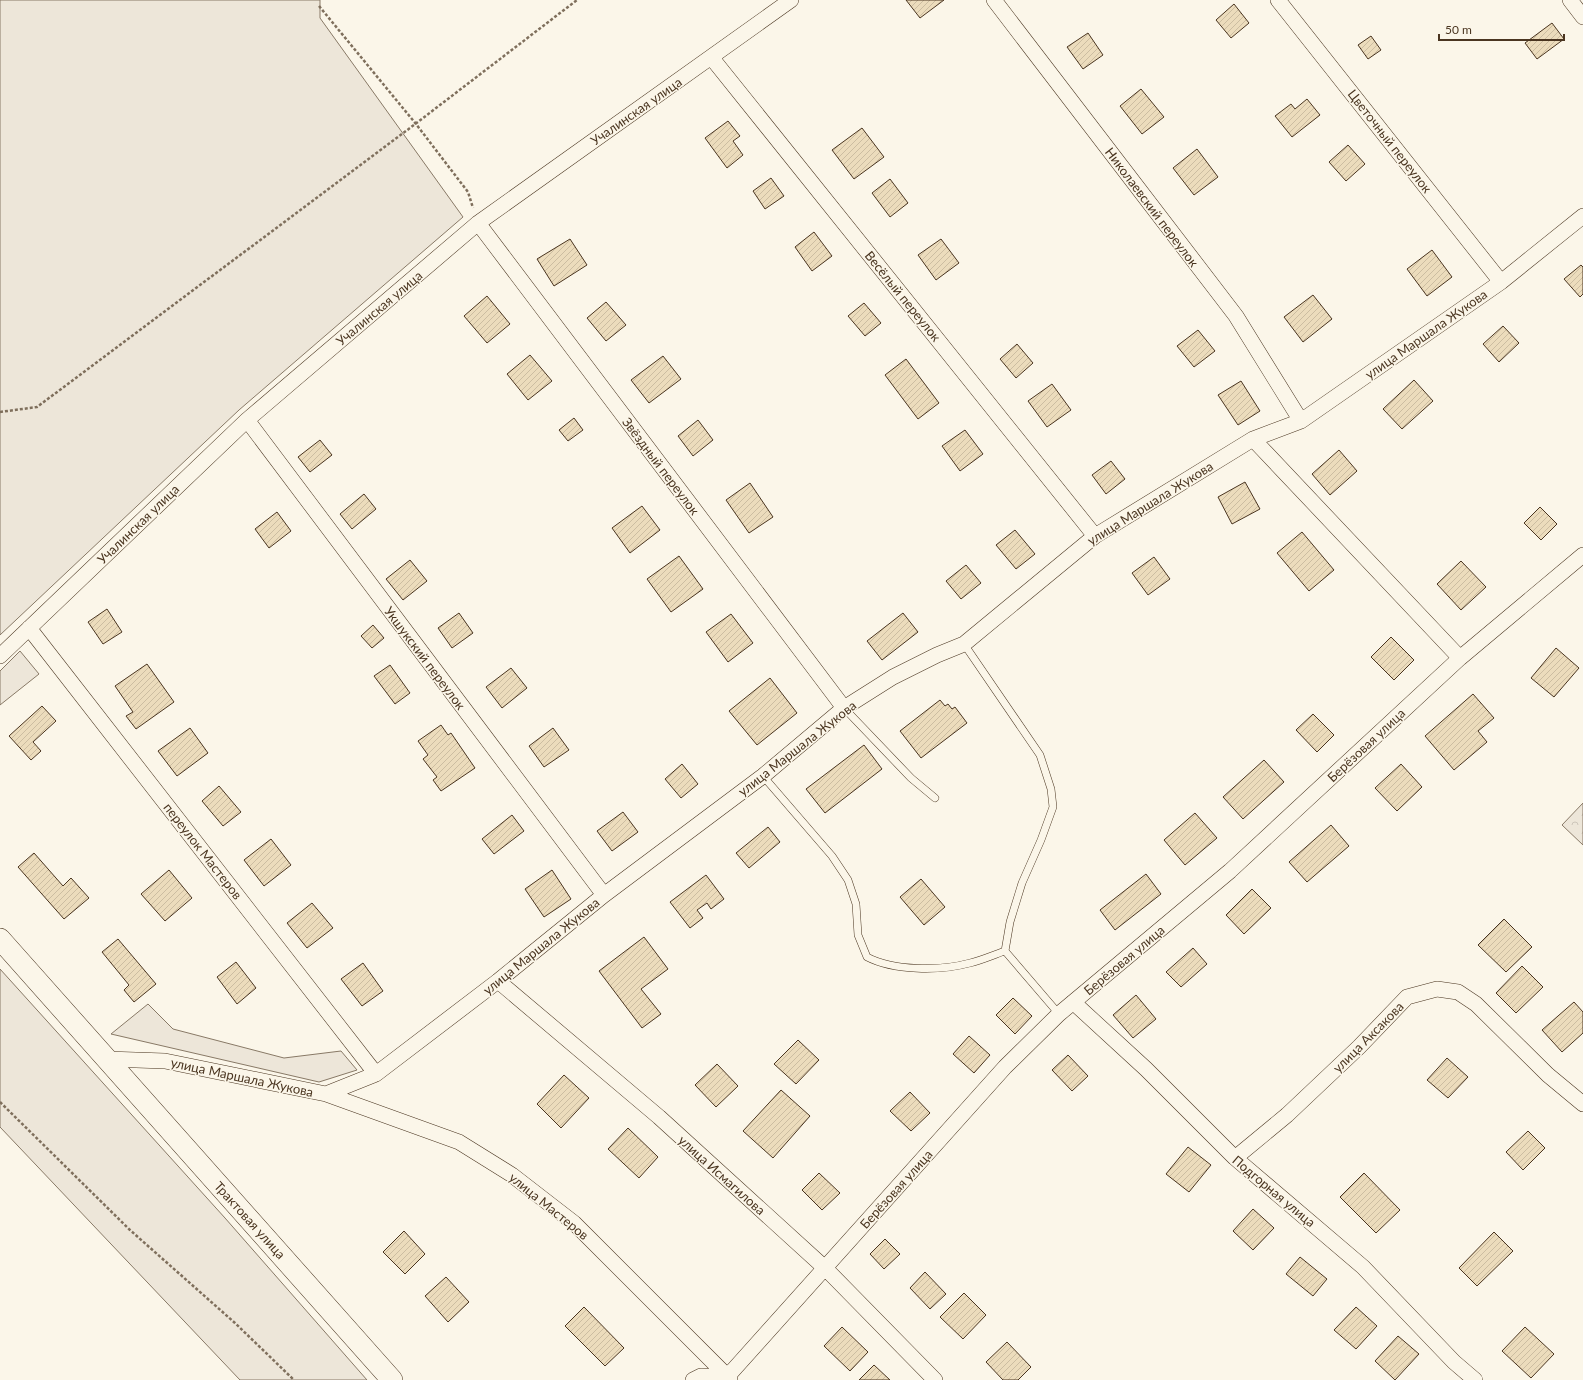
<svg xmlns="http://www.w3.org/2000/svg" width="1583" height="1380" font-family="Lato,sans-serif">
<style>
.green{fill:#ede6d9;stroke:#887966}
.forest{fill:url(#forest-crowns);stroke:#887966}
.building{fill:url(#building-hatch);stroke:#4a3520}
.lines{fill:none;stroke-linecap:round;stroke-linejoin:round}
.service-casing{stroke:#4a3520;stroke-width:8}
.minor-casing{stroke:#4a3520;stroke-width:16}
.secondary-casing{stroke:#4a3520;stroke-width:22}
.path{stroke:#7f6f5c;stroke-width:2.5;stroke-dasharray:3 2;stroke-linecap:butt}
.service{stroke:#fbf6e9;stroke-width:7}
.minor{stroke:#fbf6e9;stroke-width:15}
.secondary{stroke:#fbf6e9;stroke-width:21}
.labels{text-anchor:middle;stroke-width:3;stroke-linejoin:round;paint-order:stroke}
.street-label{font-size:13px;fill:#4a3520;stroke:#fbf6e9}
</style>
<defs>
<pattern id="forest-crowns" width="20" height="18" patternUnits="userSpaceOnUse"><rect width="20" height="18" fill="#ede6d9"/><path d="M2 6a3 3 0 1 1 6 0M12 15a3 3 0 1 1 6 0" fill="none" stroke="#cdc6ba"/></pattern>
<pattern id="building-hatch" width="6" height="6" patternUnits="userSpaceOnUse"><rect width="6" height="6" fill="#ecdcbc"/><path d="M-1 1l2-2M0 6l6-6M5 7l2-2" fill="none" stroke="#ccbda1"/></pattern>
</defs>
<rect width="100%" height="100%" fill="#fbf6e9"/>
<path class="green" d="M0 0H320V18L463 217 239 410 0 635Z
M20 651 39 674 0 705V671Z
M0 969 225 1218 367 1380H240L0 1127Z
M148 1004 173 1029 284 1058 341 1051 357 1070 319 1082 111 1034Z"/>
<path class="forest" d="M1583 803V845L1562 825Z"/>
<path class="building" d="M906 0H944L920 18Z
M1234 4 1249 23 1231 38 1216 20Z
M1552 23 1564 39 1537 59 1525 43Z
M1088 33 1103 55 1083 69 1067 47Z
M1371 36 1381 50 1368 59 1358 45Z
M1141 89 1164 117 1142 134 1120 106Z
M1307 99 1320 115 1292 137 1275 116 1291 104 1295 109Z
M728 121 740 136 733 141 743 155 727 168 705 138Z
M862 128 884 157 854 179 832 150Z
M1348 145 1365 164 1346 181 1329 162Z
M1197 149 1218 177 1194 195 1173 168Z
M771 178 784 196 765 209 753 191Z
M890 179 908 203 890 217 872 193Z
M814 232 832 256 812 271 795 247Z
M570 239 587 265 554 286 537 259Z
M941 239 959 263 936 280 918 255Z
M1432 250 1452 277 1427 296 1407 269Z
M1581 265 1583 267V294L1580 297 1564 279Z
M1313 295 1332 319 1303 342 1284 317Z
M487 296 510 324 487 343 464 316Z
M606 302 626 325 606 341 587 318Z
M864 303 881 323 865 336 848 316Z
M1503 326 1519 343 1499 362 1483 344Z
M1198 330 1215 351 1194 367 1177 346Z
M1017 344 1033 363 1016 378 1000 359Z
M530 355 552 381 528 400 507 374Z
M663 356 681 379 649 403 631 380Z
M906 359 939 403 918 419 885 375Z
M1414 380 1433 401 1402 429 1383 409Z
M1241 381 1260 411 1238 425 1218 395Z
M1052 384 1071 410 1047 427 1028 401Z
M574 418 583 430 568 441 559 430Z
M698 420 713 440 693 456 678 436Z
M965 430 983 454 960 471 942 446Z
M320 440 332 455 310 472 298 457Z
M1339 450 1357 471 1330 495 1312 474Z
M1111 461 1125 479 1106 494 1092 475Z
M1245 482 1260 509 1232 524 1218 497Z
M750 483 773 517 749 533 726 500Z
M364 494 376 509 352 529 340 514Z
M642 506 660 530 630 553 612 528Z
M1540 507 1557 524 1541 540 1524 523Z
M277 512 291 531 269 548 255 529Z
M1015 530 1035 554 1016 569 996 545Z
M1302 532 1334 570 1309 591 1277 553Z
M679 556 703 589 671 612 647 579Z
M1154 557 1170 579 1148 595 1132 573Z
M410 560 427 581 403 600 386 579Z
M1461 561 1486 587 1461 610 1437 584Z
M966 565 981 583 961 599 946 581Z
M107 609 122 632 103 644 88 622Z
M459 613 473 633 452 648 438 628Z
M903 613 918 632 882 660 867 641Z
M731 614 753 643 728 662 706 632Z
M373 625 384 638 372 648 361 636Z
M1391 637 1414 660 1394 680 1371 657Z
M1556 648 1579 668 1554 697 1531 678Z
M147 664 174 702 136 729 126 716 133 712 115 686Z
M390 665 410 693 395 704 374 676Z
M511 668 527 688 502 708 486 687Z
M770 678 797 713 757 745 729 711Z
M1473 694 1494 718 1478 731 1487 742 1454 770 1425 736Z
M940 700 945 706 948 704 952 709 955 707 967 723 921 758 900 731Z
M42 706 56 721 33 742 41 751 31 760 9 736Z
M1313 714 1334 735 1317 752 1296 730Z
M441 725 448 735 451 733 475 768 441 791 433 780 437 777 423 759 428 755 418 741Z
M190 728 208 753 177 776 158 751Z
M553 728 569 750 544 767 529 746Z
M864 745 882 769 825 813 806 789Z
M1264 760 1284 782 1243 819 1223 797Z
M682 764 698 784 681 798 665 779Z
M1401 764 1422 787 1397 811 1375 788Z
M219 786 241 812 223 826 202 801Z
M623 812 638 832 612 851 597 831Z
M1195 813 1217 838 1185 865 1164 840Z
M512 815 524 831 494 854 482 839Z
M1331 825 1349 846 1307 882 1289 862Z
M768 827 780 842 749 868 736 853Z
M271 839 291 865 264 886 244 860Z
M34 853 63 886 71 878 89 898 64 919 18 867Z
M169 870 192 898 165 921 141 894Z
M552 870 571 899 544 917 525 889Z
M1146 874 1161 894 1115 930 1100 910Z
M706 875 724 899 711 909 707 903 697 910 703 918 690 928 670 902Z
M921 879 945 907 924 925 900 897Z
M1252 889 1271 908 1244 934 1226 915Z
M312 903 333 928 307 948 287 923Z
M1504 919 1532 947 1506 972 1478 945Z
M644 937 668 969 641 989 661 1014 642 1028 599 971Z
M118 939 156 984 134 1002 124 990 129 985 102 952Z
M1193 948 1207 964 1181 987 1166 972Z
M236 962 256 988 237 1004 217 977Z
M363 963 383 991 362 1006 341 979Z
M1522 966 1543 987 1516 1013 1496 993Z
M1136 995 1156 1019 1133 1038 1113 1015Z
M1013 998 1032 1016 1015 1034 996 1015Z
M1574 1002 1583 1012V1033L1562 1052 1542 1030Z
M969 1036 990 1055 974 1073 953 1054Z
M798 1040 819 1060 796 1084 774 1064Z
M1068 1055 1088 1076 1072 1091 1052 1070Z
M1447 1058 1468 1077 1448 1098 1427 1080Z
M717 1064 738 1086 716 1107 695 1085Z
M564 1075 589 1098 561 1128 537 1104Z
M781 1090 810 1116 773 1158 743 1131Z
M910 1092 930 1113 911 1131 890 1111Z
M628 1128 658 1157 639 1178 608 1149Z
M1528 1131 1545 1148 1523 1170 1506 1152Z
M1188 1147 1211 1165 1189 1192 1166 1174Z
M819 1173 840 1193 822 1210 802 1190Z
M1364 1173 1400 1210 1376 1233 1340 1197Z
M1253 1209 1274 1228 1253 1250 1233 1231Z
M404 1231 425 1254 405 1274 383 1252Z
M1494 1232 1513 1251 1477 1286 1459 1268Z
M885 1239 900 1254 884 1269 870 1254Z
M1300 1257 1327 1279 1313 1296 1286 1274Z
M925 1272 946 1294 930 1309 910 1288Z
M446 1277 469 1302 448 1322 425 1296Z
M964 1293 986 1315 963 1339 940 1317Z
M584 1307 624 1348 605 1366 565 1326Z
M1356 1307 1377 1326 1356 1349 1334 1330Z
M842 1327 868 1352 850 1371 824 1346Z
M1525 1327 1554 1354 1531 1378 1502 1351Z
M1398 1336 1419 1354 1395 1380 1375 1361Z
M1007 1342 1031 1367 1018 1380H1003L986 1362Z
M874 1365 890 1380H859Z"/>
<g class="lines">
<defs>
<path id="service" d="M964 644 1040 755 1051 789 1053 807 1041 840 1022 883 1010 922 1005 951
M844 708 911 778 935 798
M763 776 832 856 848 880 856 904 858 935 867 957C894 971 940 971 970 963 982 960 993 955 1005 951L1059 1014"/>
<path id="minor" d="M994 0 1236 316 1301 421
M1278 0 1501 282
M1570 0 1583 17
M711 57 1095 536
M478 223 844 708
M247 420 604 895
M1253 439 1460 658
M29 628 376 1074
M0 656 247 420 478 223 791 0
M498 981 659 1117 826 1269 935 1380
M1073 1002 1146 1069 1235 1158 1363 1267 1454 1362 1475 1380
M107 1059 165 1061 326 1094 376 1074 498 981 604 895 763 776 844 708 893 677 937 655 964 644 1095 536 1253 439 1301 421 1501 282 1583 216
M326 1094 459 1142 512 1175 574 1223 730 1379
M1235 1158 1287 1115 1359 1047 1407 997 1437 989 1458 992 1476 1004 1548 1075 1583 1104
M693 1380 701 1376 727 1377 1005 1067 1059 1014 1230 871 1460 658 1583 555"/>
<path id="secondary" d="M0 939 392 1380"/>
</defs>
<use href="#service" class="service-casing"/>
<use href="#minor" class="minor-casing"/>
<use href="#secondary" class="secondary-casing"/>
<path class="path" d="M319 6 416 124 468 192 473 208
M0 412 37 407 410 128 577 0
M0 1102 130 1230 235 1323 294 1380"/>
<use href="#service" class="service"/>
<use href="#minor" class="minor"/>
<use href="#secondary" class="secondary"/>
</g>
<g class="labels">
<g class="street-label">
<text transform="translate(636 111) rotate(-35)" y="5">Учалинская улица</text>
<text transform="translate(1390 141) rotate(52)" y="5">Цветочный переулок</text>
<text transform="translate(1152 207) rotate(53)" y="5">Николаевский переулок</text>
<text transform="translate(903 296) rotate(51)" y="5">Весёлый переулок</text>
<text transform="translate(379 308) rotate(-40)" y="5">Учалинская улица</text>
<text transform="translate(1426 334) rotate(-35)" y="5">улица Маршала Жукова</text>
<text transform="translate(661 466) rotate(53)" y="5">Звёздный переулок</text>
<text transform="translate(1150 503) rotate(-32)" y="5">улица Маршала Жукова</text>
<text transform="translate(138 524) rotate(-44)" y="5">Учалинская улица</text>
<text transform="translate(425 658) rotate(53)" y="5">Укшукский переулок</text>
<text transform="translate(1366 745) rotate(-43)" y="5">Берёзовая улица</text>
<text transform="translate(797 748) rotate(-38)" y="5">улица Маршала Жукова</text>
<text transform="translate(203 851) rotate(52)" y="5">переулок Мастеров</text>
<text transform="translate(541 946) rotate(-39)" y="5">улица Маршала Жукова</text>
<text transform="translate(1124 960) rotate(-40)" y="5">Берёзовая улица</text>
<text transform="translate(1368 1037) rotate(-45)" y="5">улица Аксакова</text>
<text transform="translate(242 1077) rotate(12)" y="5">улица Маршала Жукова</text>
<text transform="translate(722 1175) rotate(42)" y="5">улица Исмагилова</text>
<text transform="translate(896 1189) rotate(-48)" y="5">Берёзовая улица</text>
<text transform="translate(1274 1191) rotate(40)" y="5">Подгорная улица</text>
<text transform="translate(549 1206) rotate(39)" y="5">улица Мастеров</text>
<text transform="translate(250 1220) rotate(48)" y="5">Трактовая улица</text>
</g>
</g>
<path d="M1439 34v6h125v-6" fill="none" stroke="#4a3520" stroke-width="2"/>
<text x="1445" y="34" font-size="12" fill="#4a3520" stroke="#fbf6e9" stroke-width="3" paint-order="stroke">50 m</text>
</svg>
